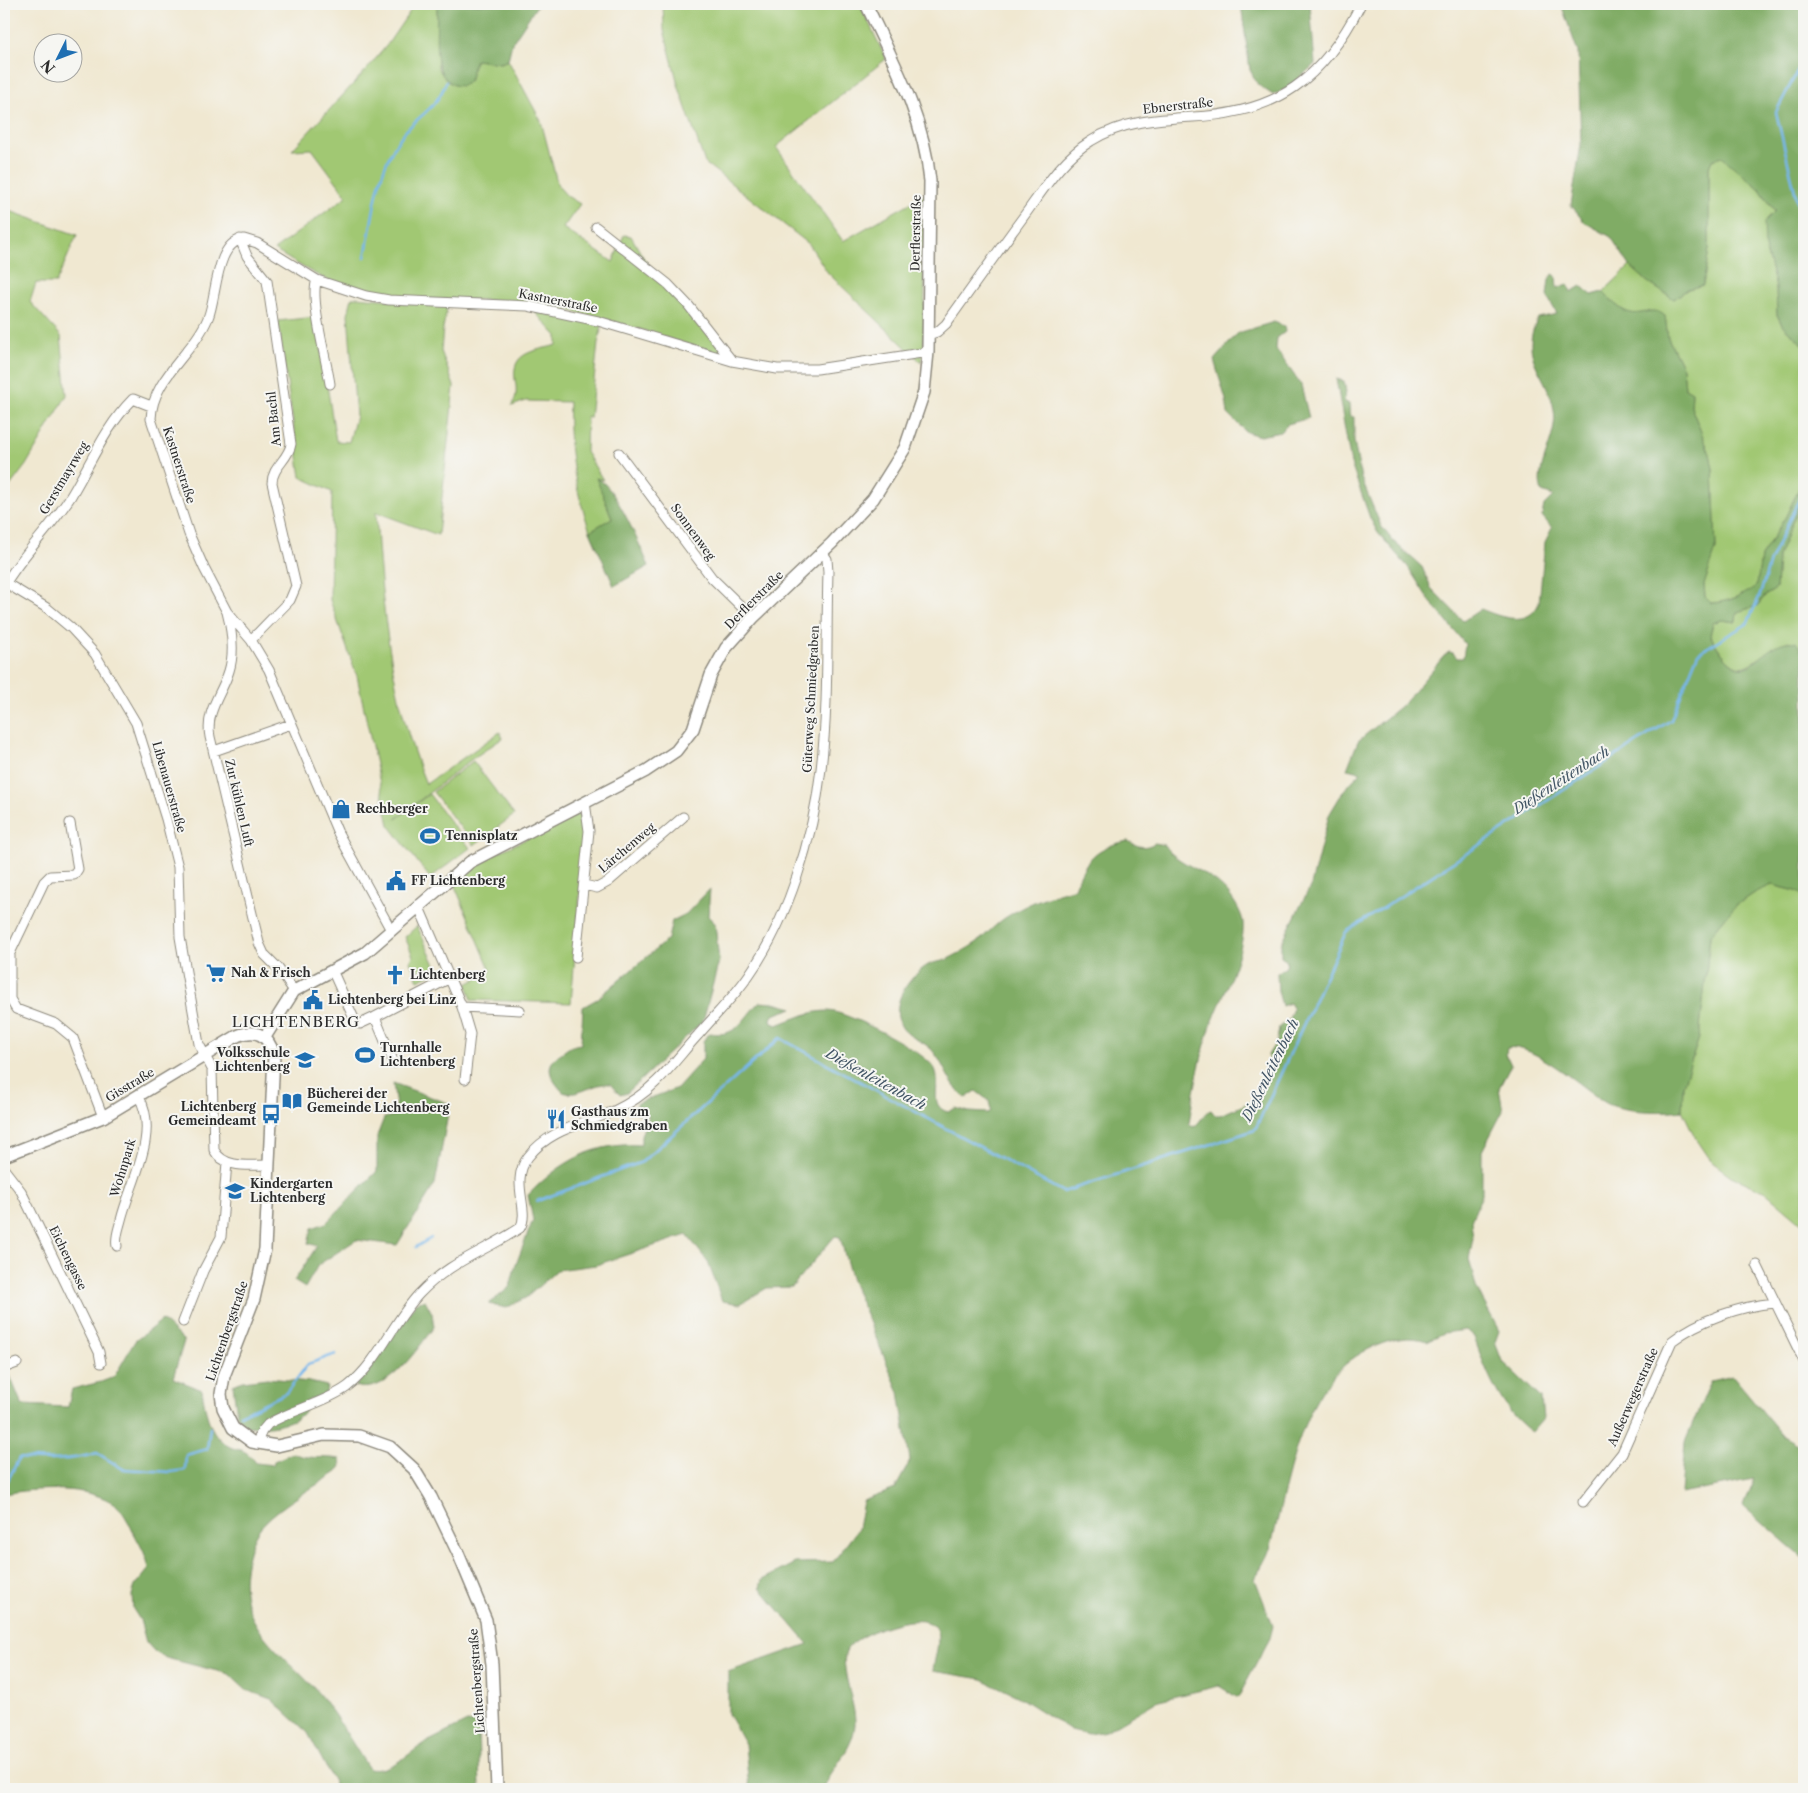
<svg xmlns="http://www.w3.org/2000/svg" width="1808" height="1793" font-family="'Libre Caslon Text',serif">
<style>
.green{fill:#a1c873;stroke:#667a4f}
.forest{fill:#80ac65;stroke:#566c48}
.lines{fill:none;stroke-linecap:round;stroke-linejoin:round}
.stream{stroke:#78b8ec;stroke-width:2.5}
.minor-casing{stroke:#8e8a7e;stroke-width:11}
.tertiary-casing{stroke:#8e8a7e;stroke-width:14}
.minor{stroke:#fff;stroke-width:9}
.tertiary{stroke:#fff;stroke-width:11}
.labels{text-anchor:middle;stroke-width:4;stroke-linejoin:round;paint-order:stroke}
.street-label{font-size:12px;fill:#2b2b2b;stroke:#f6f6f2}
.poi-label{font-size:12px;font-weight:bold;fill:#2b2b2b;stroke:#f6f6f2;text-anchor:start}
.water-label{font-size:14px;font-style:italic;fill:#425565;stroke:#f6f6f2}
.quarter-label{font-size:15px;letter-spacing:1px;fill:#2b2b2b;stroke:#f6f6f2}
</style>
<rect width="100%" height="100%" fill="#f6f6f2"/>
<filter id="ink" filterUnits="userSpaceOnUse"><feTurbulence type="fractalNoise" baseFrequency=".02" numOctaves="2"/><feDisplacementMap in="SourceGraphic" scale="10" xChannelSelector="R" yChannelSelector="G"/><feConvolveMatrix kernelMatrix="1 2 1 2 8 2 1 2 1" color-interpolation-filters="sRGB"/></filter>
<filter id="wash" filterUnits="userSpaceOnUse"><feTurbulence type="fractalNoise" baseFrequency=".0096" numOctaves="4" result="noise"/><feDisplacementMap in="SourceGraphic" scale="20" xChannelSelector="R" yChannelSelector="G"/><feGaussianBlur stdDeviation="1.12" result="paint"/><feColorMatrix in="noise" values="0 0 0 0 0 0 0 0 0 0 0 0 0 0 0 0 0 1.4 0 .05"/><feComposite in="paint" operator="in"/></filter>
<g filter="url(#wash)">
<rect width="100%" height="100%" fill="#f0e8d1"/>
<path class="green" d="M415 4H437L438 68 447 81 454 85 470 80 472 65 476 60 501 63 508 60 541 121 558 186 567 196 580 204 563 228 613 262 624 235 631 236 647 264 728 347 731 358C666 339 601 313 533 304 481 296 426 303 374 295 337 289 306 269 274 250L347 196 312 149 292 150 368 68 387 45Z
M663 4H860L886 59 776 147 843 241 926 194 924 343 921 362 828 273 809 244 705 163 679 88 664 30Z
M1722 156 1760 189 1775 212 1765 247 1776 287 1777 315 1782 325 1804 345V478L1786 516 1761 557 1757 585C1745 595 1728 602 1711 603L1705 597 1704 585 1716 549 1713 469 1710 454 1691 407 1692 392 1685 388 1683 368 1668 338 1665 316C1649 309 1650 313 1635 314 1622 314 1611 300 1603 292L1630 266 1650 284 1674 299 1688 289 1703 285 1709 249V167L1712 160Z
M4 209 77 235 56 283H36L30 302 61 336 67 395 26 465 4 494Z
M356 297 451 305 447 308 443 328 441 351 454 386 438 535 376 512C381 602 391 700 426 784L500 732 503 738 472 759 396 819 429 794 470 848 430 878 389 825 357 676 330 600 332 492 301 477 278 321 316 317 336 441 349 442 356 416 348 314 352 298Z
M534 311 602 325 598 343 590 418 587 416 586 452 603 480 597 478 612 518 590 531C575 488 567 447 569 402L526 401 512 406C517 396 517 390 515 379 511 351 536 351 557 345V336Z
M1804 494V654L1789 641C1747 658 1744 692 1710 635L1713 623 1722 620 1736 622 1737 612 1757 606 1766 595 1776 589 1778 556Z
M473 761 514 815 474 845 433 792Z
M580 813 585 833 571 1003 472 1000 467 984 491 971 454 884 482 860Z
M1772 885 1796 891 1804 896V1225L1764 1191 1731 1176 1712 1162 1695 1137 1682 1110 1683 1085 1699 1038 1710 936 1735 906 1756 892Z
M417 926 438 971 418 980 416 976 421 973 419 969 414 971 410 962 413 956 405 937Z"/>
<path class="forest" d="M437 4H538L512 43 508 60 501 63 476 60C471 67 472 80 466 84 461 87 455 86 451 83 430 73 438 25 437 4Z
M1241 4H1310L1315 64 1288 88 1273 95 1258 85 1250 70Z
M1561 4H1804V345L1782 325 1777 314 1776 287 1765 247 1764 222 1775 211 1760 189 1722 157 1712 160 1709 167V249L1703 285 1688 289 1674 299 1650 284 1630 266 1611 237 1584 222 1571 205 1581 145 1578 52Z
M1553 274 1556 276 1557 288 1568 284 1571 292 1581 286 1592 295 1603 292C1611 300 1620 311 1631 313 1643 316 1653 305 1665 316L1668 338 1683 368 1685 388 1692 392 1691 407 1710 454 1713 469 1716 549 1704 585 1705 597 1711 603C1727 603 1745 595 1757 585L1761 557 1786 516 1804 478V494L1778 556 1776 589 1766 595 1757 606 1737 612 1736 622 1722 620 1713 623 1710 635C1751 707 1756 636 1796 642L1804 654V896L1796 891 1772 885 1756 892 1735 906 1710 936 1699 1038 1683 1085 1682 1110C1663 1113 1623 1112 1606 1103 1584 1090 1533 1042 1507 1048L1506 1054 1511 1065 1499 1088 1503 1111 1482 1151V1195L1471 1221 1473 1238 1469 1259 1476 1287 1499 1331 1495 1342 1502 1361 1541 1398 1543 1419 1532 1432C1501 1411 1486 1371 1474 1337L1466 1330 1444 1333 1427 1341C1409 1335 1393 1339 1376 1346 1299 1376 1290 1479 1270 1549 1266 1559 1259 1570 1255 1579L1273 1626 1270 1638 1238 1698 1219 1686 1159 1700 1106 1731 1088 1734 1071 1730 1017 1696 982 1679 933 1671C934 1658 943 1637 934 1626 920 1610 857 1633 847 1649 838 1664 856 1704 855 1724 853 1751 832 1765 824 1789H749L745 1744 728 1714V1672L808 1644 760 1588 762 1580 795 1563 833 1562 858 1529 863 1501 895 1489 910 1461 899 1392 852 1281 840 1237 835 1236 792 1287 767 1288 740 1304 722 1301 708 1262 687 1235 596 1265 557 1270 527 1297 506 1308 489 1304 510 1287 515 1267 533 1220 528 1195C560 1162 594 1142 641 1145V1135L649 1116 638 1114 634 1109 638 1103 677 1088 703 1059V1041L710 1033C737 1038 742 1020 759 1002L774 1003 793 1008 773 1015 771 1019 772 1023 777 1025C793 1019 810 1011 828 1011 846 1011 927 1052 935 1069 942 1084 927 1106 948 1112L956 1108 969 1112 988 1113 991 1111 989 1101 976 1091 966 1098C946 1082 946 1065 931 1049 923 1041 910 1038 903 1029 887 1007 908 977 928 965 933 962 940 962 946 960 956 955 967 949 976 943 987 935 996 923 1008 916 1029 902 1051 895 1075 888 1086 858 1096 847 1128 841 1139 847 1144 849 1155 843L1164 845C1176 864 1209 871 1227 892 1233 899 1242 913 1243 922 1246 956 1215 1008 1206 1041 1198 1068 1193 1096 1189 1124L1193 1127C1201 1123 1203 1113 1211 1110L1215 1115H1220L1256 1100 1261 1084 1269 1075 1268 1055 1277 1041 1279 1027 1289 1019 1293 1008 1290 1003 1282 1006 1278 991 1277 973 1286 967 1287 961 1281 957V944L1311 885 1329 815 1344 790 1361 772 1347 769 1358 741 1403 704 1444 656 1449 652 1453 653 1457 658H1463L1465 644 1429 600 1408 567 1378 533 1370 518 1351 464 1336 379 1344 381 1346 392 1344 401 1349 404 1350 416 1354 417V441L1361 478 1381 526 1393 541 1422 567 1431 588 1463 621 1481 609C1500 617 1529 628 1539 603L1545 542 1552 528 1542 516 1544 505 1553 496 1542 492C1533 468 1559 438 1554 410 1549 374 1517 359 1538 318L1557 314 1547 296 1549 279Z
M1274 322 1284 326 1285 332 1277 338 1276 349 1301 385 1309 418 1288 424 1280 432 1260 436 1246 432 1228 414 1226 400 1214 360 1238 333Z
M596 478C615 484 640 547 649 566L614 586 590 531 612 518Z
M710 889 708 916 715 923 719 961 703 1021 627 1093 620 1095 610 1084C593 1082 579 1098 563 1092 549 1077 543 1064 563 1052 569 1047 573 1045 581 1044L583 1007 597 999 668 939 672 921 686 914Z
M393 1083 450 1104 435 1184 397 1245 356 1240 318 1265 305 1288 294 1281 317 1246 308 1243 312 1228 326 1223 377 1171V1136L384 1118 397 1115Z
M425 1300 432 1313 434 1327C417 1349 387 1397 355 1386L416 1303Z
M162 1320 184 1341 173 1378 202 1390C205 1408 208 1431 224 1443 237 1454 243 1444 256 1463L273 1465 274 1461 293 1453C306 1460 325 1456 340 1459L341 1466 337 1472C314 1487 276 1508 260 1528 252 1538 249 1552 246 1564 234 1630 288 1654 323 1699 340 1721 354 1746 369 1769 390 1773 409 1753 425 1743 439 1736 453 1729 467 1722L474 1723 478 1729 480 1789H333L334 1782 308 1733 271 1699 246 1690 229 1674 166 1658 155 1652 146 1642 140 1620 133 1609 132 1595 135 1586 149 1569C147 1557 142 1548 136 1537 130 1526 125 1513 116 1505 89 1485 35 1488 4 1494V1375L10 1376 22 1405 68 1407 72 1389 101 1382 114 1377 135 1341Z
M1733 1376 1783 1436 1804 1448V1559L1743 1506 1754 1479 1681 1493 1685 1442 1711 1381Z
M267 1378 310 1382 327 1386 326 1393 309 1400C307 1404 305 1411 302 1414 290 1426 260 1428 245 1426L237 1416 233 1385 243 1381Z"/>
<g class="lines">
<path class="stream" d="M1804 59 1776 112 1804 230
M365 257C374 217 375 173 400 138 415 117 437 110 446 82
M537 1201 642 1162 780 1038 1063 1192 1255 1130 1346 932 1671 720 1698 653 1747 624 1760 595 1770 561 1804 489
M416 1247 431 1238
M240 1415 286 1393 308 1364 336 1354
M4 1482H7L19 1458C47 1461 70 1461 97 1453L123 1469 171 1472 185 1470 186 1455 207 1449 210 1428"/>
</g>
</g>
<g filter="url(#ink)">
<g class="lines">
<defs>
<path id="minor" d="M596 227 668 284 689 306 732 361
M240 239 247 256 267 281 291 444C289 459 272 467 272 483L296 586 290 600 251 640
M317 280C309 297 327 362 330 384
M928 335 937 332 946 324C971 289 996 254 1021 220 1042 192 1061 159 1091 141 1122 121 1157 119 1193 117 1278 113 1323 79 1361 4
M619 453 712 578 753 618
M4 582 47 608 71 628 95 654 136 723 166 819 178 867 180 937 186 972 199 1044 212 1069 214 1150C224 1169 250 1165 268 1165
M4 586C23 553 51 528 71 496 91 463 105 427 133 399L151 406
M227 612C232 631 235 652 229 671 222 694 205 711 210 737L259 943 264 954 278 968 294 991
M214 751 291 724
M70 823 78 869 74 875 50 876 44 882 10 953V999L16 1009 56 1024 73 1038 103 1117
M584 885 597 888 608 882 683 817
M418 905 462 1007 470 1034 465 1079
M391 930 338 833 269 670 251 640 227 612 204 568 189 534 151 419C152 378 193 354 208 318 217 297 215 242 244 239L257 243 317 280 366 296 389 300 528 306 598 321 732 361 777 369H817L928 352
M576 957 589 831 585 802
M332 970 356 1023 360 1024 375 1017
M462 1007 520 1010
M394 1063 375 1017 450 978
M4 1169 21 1191 99 1352 101 1363
M117 1246C115 1237 119 1228 121 1220 130 1183 160 1134 139 1097
M1757 1265 1804 1361
M183 1322 203 1271 221 1237 227 1162
M4 1365 6 1367 17 1363
M256 1444 262 1431 268 1424C293 1409 323 1404 347 1387 379 1362 392 1323 419 1294 450 1261 484 1252 520 1228 531 1210 509 1182 528 1157 549 1129 584 1124 614 1111 629 1104 644 1094 656 1082 671 1068 684 1050 698 1035 715 1015 734 997 749 975 789 918 813 838 821 769 829 704 826 637 828 572L827 559 822 552
M1583 1502 1622 1453 1672 1341C1699 1320 1740 1306 1775 1303"/>
<path id="tertiary" d="M265 1037 294 991 365 953 470 862 646 771 676 751 693 729 711 675 726 648 753 618 832 543 873 499 905 448 924 392 928 352 930 181C924 117 893 61 866 4
M4 1156 103 1117 237 1036C257 1028 268 1035 274 1055L265 1249 254 1299 224 1376 221 1394 223 1408 233 1428 252 1442 277 1446 324 1435 359 1436 390 1447 414 1469 431 1497 458 1553 486 1620 492 1664 497 1789"/>
</defs>
<use href="#minor" class="minor-casing"/>
<use href="#tertiary" class="tertiary-casing"/>
<use href="#minor" class="minor"/>
<use href="#tertiary" class="tertiary"/>
</g>
</g>
<defs>
<symbol id="shop-bare" viewBox="-9 -9 18 18"><path d="M-5-2.5h2.3a2.7 3.5 0 0 1 5.4 0H5L5.5 6h-11ZM-1.5-2.5h3a1.5 2.3 0 0 0-3 0Z" fill="#1f6fb2" stroke="#f6f6f2" stroke-width="2.5" paint-order="stroke"/></symbol>
<symbol id="stadium-bare" viewBox="-9 -9 18 18"><path d="M0-5a6.5 5 0 1 0 0 10a6.5 5 0 1 0 0-10ZM-3.5-1.8h7v3.6h-7Z" fill="#1f6fb2" stroke="#f6f6f2" stroke-width="2.5" paint-order="stroke"/></symbol>
<symbol id="civic-bare" viewBox="-9 -9 18 18"><path d="M-.6-6.5H3V-4.5H.6V-3L4-1V1h2V6H-6V1h2V-1L-.6-3ZM-1.2 2.5V6h2.4V2.5Z" fill="#1f6fb2" stroke="#f6f6f2" stroke-width="2.5" paint-order="stroke"/></symbol>
<symbol id="supermarket-bare" viewBox="-9 -9 18 18"><path d="M-6-5.5h2.5l.6 2H6L4.5 2H-2.5L-4.4-4H-6ZM-1.5 3.2a1.3 1.3 0 1 0 .1 0ZM3 3.2a1.3 1.3 0 1 0 .1 0Z" fill="#1f6fb2" stroke="#f6f6f2" stroke-width="2.5" paint-order="stroke"/></symbol>
<symbol id="church-bare" viewBox="-9 -9 18 18"><path d="M-1.2-6h2.4v3.5h3.3v2.4h-3.3V6h-2.4V-.1h-3.3v-2.4h3.3Z" fill="#1f6fb2" stroke="#f6f6f2" stroke-width="2.5" paint-order="stroke"/></symbol>
<symbol id="school-bare" viewBox="-9 -9 18 18"><path d="M0-5L7-2L0 1L-7-2ZM-4 1L0 2.5L4 1V4Q0 6-4 4Z" fill="#1f6fb2" stroke="#f6f6f2" stroke-width="2.5" paint-order="stroke"/></symbol>
<symbol id="library-bare" viewBox="-9 -9 18 18"><path d="M-6-4Q-3-5.5-.7-3.5V5Q-3 3-6 4ZM6-4Q3-5.5 .7-3.5V5Q3 3 6 4Z" fill="#1f6fb2" stroke="#f6f6f2" stroke-width="2.5" paint-order="stroke"/></symbol>
<symbol id="bus-bare" viewBox="-9 -9 18 18"><path d="M-5-6H5V4H4V6H2V4H-2V6H-4V4H-5ZM-3.5-4V0h7V-4ZM-3.5 1.2v1.5H-2V1.2ZM2 1.2v1.5H3.5V1.2Z" fill="#1f6fb2" stroke="#f6f6f2" stroke-width="2.5" paint-order="stroke"/></symbol>
<symbol id="restaurant-bare" viewBox="-9 -9 18 18"><path d="M-5-6h1v4h1v-4h1v4h1v-4h1v5L-1.5 .5V6h-2V.5L-5-1ZM5-6V6H3V1.5H1.5Q1.5-4 5-6Z" fill="#1f6fb2" stroke="#f6f6f2" stroke-width="2.5" paint-order="stroke"/></symbol>
</defs>
<g fill-rule="evenodd">
<use href="#shop-bare" x="327" y="795" width="28" height="28"/>
<use href="#stadium-bare" x="416" y="822" width="28" height="28"/>
<use href="#civic-bare" x="382" y="867" width="28" height="28"/>
<use href="#supermarket-bare" x="202" y="959" width="28" height="28"/>
<use href="#church-bare" x="381" y="961" width="28" height="28"/>
<use href="#civic-bare" x="299" y="986" width="28" height="28"/>
<use href="#stadium-bare" x="351" y="1041" width="28" height="28"/>
<use href="#school-bare" x="291" y="1046" width="28" height="28"/>
<use href="#library-bare" x="278" y="1087" width="28" height="28"/>
<use href="#bus-bare" x="257" y="1100" width="28" height="28"/>
<use href="#restaurant-bare" x="542" y="1105" width="28" height="28"/>
<use href="#school-bare" x="221" y="1177" width="28" height="28"/>
</g>
<g class="labels">
<g class="street-label">
<text transform="translate(1178 106) rotate(-6)" y="4">Ebnerstraße</text>
<text transform="translate(916 233) rotate(-89)" y="4">Derflerstraße</text>
<text transform="translate(558 301) rotate(11)" y="4">Kastnerstraße</text>
<text transform="translate(274 419) rotate(-96)" y="4">Am Bachl</text>
<text transform="translate(179 465) rotate(72)" y="4">Kastnerstraße</text>
<text transform="translate(64 478) rotate(-59)" y="4">Gerstmayrweg</text>
<text transform="translate(693 532) rotate(54)" y="4">Sonnenweg</text>
<text transform="translate(754 600) rotate(-45)" y="4">Derflerstraße</text>
<text transform="translate(811 699) rotate(-87)" y="4">Güterweg Schmiedgraben</text>
<text transform="translate(169 787) rotate(74)" y="4">Libenauerstraße</text>
<text transform="translate(239 803) rotate(77)" y="4">Zur kühlen Luft</text>
<text transform="translate(627 848) rotate(-40)" y="4">Lärchenweg</text>
<text transform="translate(130 1085) rotate(-31)" y="4">Gisstraße</text>
<text transform="translate(123 1168) rotate(-73)" y="4">Wohnpark</text>
<text transform="translate(68 1258) rotate(64)" y="4">Eichengasse</text>
<text transform="translate(227 1331) rotate(-71)" y="4">Lichtenbergstraße</text>
<text transform="translate(1633 1397) rotate(-66)" y="4">Außerwegerstraße</text>
<text transform="translate(477 1681) rotate(-94)" y="4">Lichtenbergstraße</text>
</g>
<g class="poi-label">
<text x="356" y="813">Rechberger</text>
<text x="445" y="840">Tennisplatz</text>
<text x="411" y="885">FF Lichtenberg</text>
<text x="231" y="977">Nah &amp; Frisch</text>
<text x="410" y="979">Lichtenberg</text>
<text x="328" y="1004">Lichtenberg bei Linz</text>
<text x="380" y="1052">Turnhalle<tspan x="380" dy="14">Lichtenberg</tspan></text>
<text x="290" y="1057" text-anchor="end">Volksschule<tspan x="290" dy="14">Lichtenberg</tspan></text>
<text x="307" y="1098">Bücherei der<tspan x="307" dy="14">Gemeinde Lichtenberg</tspan></text>
<text x="256" y="1111" text-anchor="end">Lichtenberg<tspan x="256" dy="14">Gemeindeamt</tspan></text>
<text x="571" y="1116">Gasthaus zm<tspan x="571" dy="14">Schmiedgraben</tspan></text>
<text x="250" y="1188">Kindergarten<tspan x="250" dy="14">Lichtenberg</tspan></text>
</g>
<g class="water-label">
<text transform="translate(1561 780) rotate(-33)" y="5">Dießenleitenbach</text>
<text transform="translate(1270 1070) rotate(-64)" y="5">Dießenleitenbach</text>
<text transform="translate(876 1079) rotate(29)" y="5">Dießenleitenbach</text>
</g>
<g class="quarter-label">
<text x="296" y="1027">LICHTENBERG</text>
</g>
</g>
<rect width="1808" height="1793" fill="none" stroke="#f6f6f2" stroke-width="20"/>
<g transform="translate(58 58) rotate(228)"><circle r="24" fill="#f6f6f2" stroke="#a5a5a2"/>
<path d="M0-4L9 19L0 12L-9 19Z" fill="#1f6fb2"/>
<text y="-8" font-size="14" font-weight="bold" text-anchor="middle" fill="#2b2b2b">N</text>
</g>
</svg>
